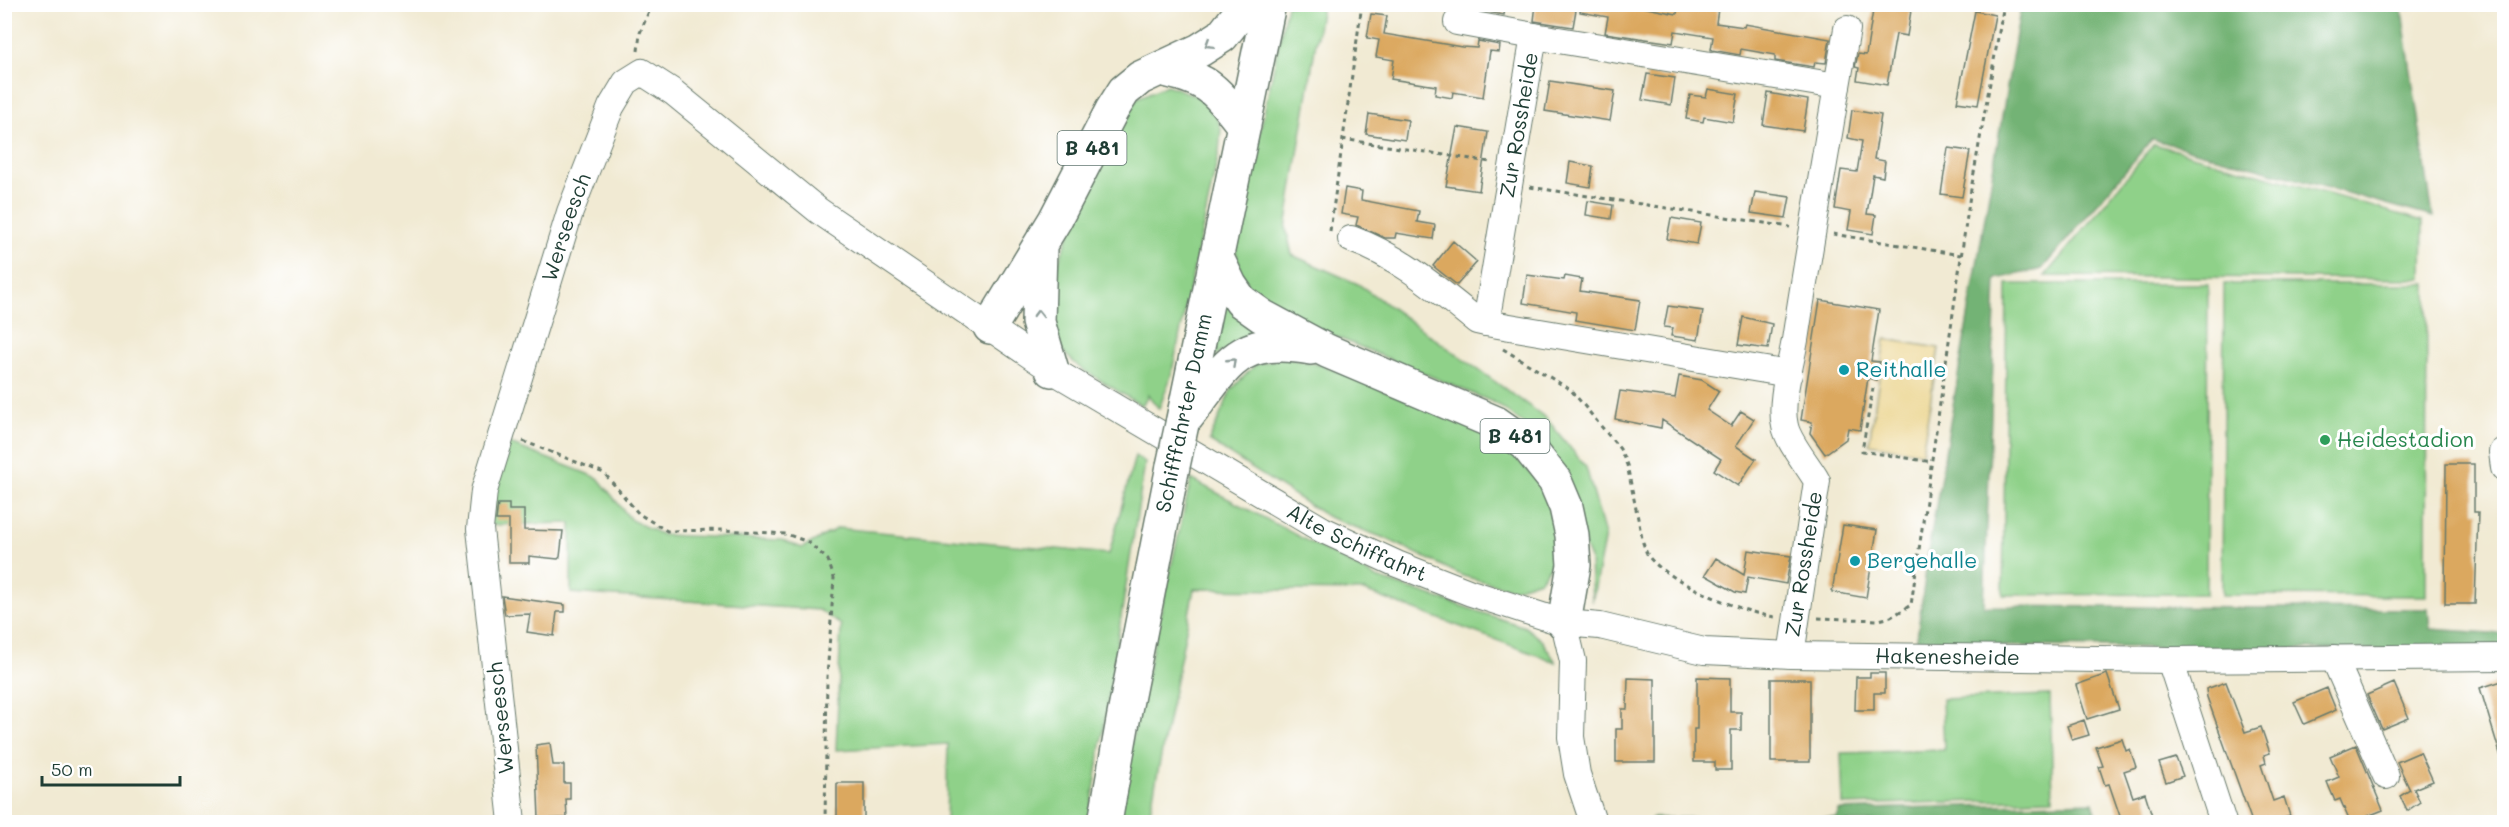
<svg xmlns="http://www.w3.org/2000/svg" width="2509" height="827" font-family="Mali,sans-serif">
<style>
.green{fill:#8fd189;stroke:#57875e;stroke-width:1.5}
.forest{fill:#73b375;stroke:#497854;stroke-width:1.5}
.sand{fill:#eeda9e;stroke:#868c69;stroke-width:1.5}
.building{fill:#dba85e}
.lines{fill:none;stroke-linecap:round;stroke-linejoin:round}
.minor-casing{stroke:#687a6c;stroke-width:28}
.highway-casing{stroke:#687a6c;stroke-width:36}
.path{stroke:#687a6c;stroke-width:3;stroke-dasharray:4.5 4.5;stroke-linecap:butt}
.minor{stroke:#fff;stroke-width:26}
.highway{stroke:#fff;stroke-width:33}
.highway-bridge-casing{stroke:#687a6c;stroke-width:36;stroke-linecap:butt}
.highway-bridge{stroke:#fff;stroke-width:33}
.oneway{stroke:#8f9e9a}
.culture-dot{fill:#0f9aa8;stroke:#fff;stroke-width:2}
.leisure-dot{fill:#2e9e5b;stroke:#fff;stroke-width:2}
.labels{text-anchor:middle;stroke-width:6;stroke-linejoin:round;paint-order:stroke}
.shield{fill:#fff;stroke:#627771;stroke-width:1.5}
.shield-label{font-size:20px;font-weight:bold;fill:#1f3d34}
.street-label{font-size:21px;fill:#1f3d34;stroke:#fff}
.culture-label{font-size:21px;fill:#0d838f;stroke:#fff;text-anchor:start}
.leisure-label{font-size:21px;fill:#27864d;stroke:#fff;text-anchor:start}
</style>
<rect width="100%" height="100%" fill="#fff"/>
<filter id="ink" filterUnits="userSpaceOnUse"><feTurbulence type="fractalNoise" baseFrequency=".0167" numOctaves="2"/><feDisplacementMap in="SourceGraphic" scale="12" xChannelSelector="R" yChannelSelector="G"/><feConvolveMatrix kernelMatrix="1 2 1 2 8 2 1 2 1" color-interpolation-filters="sRGB"/></filter>
<filter id="wash" filterUnits="userSpaceOnUse"><feTurbulence type="fractalNoise" baseFrequency=".008" numOctaves="4" result="noise"/><feDisplacementMap in="SourceGraphic" scale="24" xChannelSelector="R" yChannelSelector="G"/><feGaussianBlur stdDeviation="1.35" result="paint"/><feColorMatrix in="noise" values="0 0 0 0 0 0 0 0 0 0 0 0 0 0 0 0 0 1.4 0 .05"/><feComposite in="paint" operator="in"/></filter>
<g filter="url(#wash)">
<rect width="100%" height="100%" fill="#f1ead3"/>
<path class="green" d="M1287 5H1322L1286 228 1292 255 1358 284 1546 418 1586 467 1605 535 1592 602 1590 559 1536 433 1495 403 1298 321 1244 285 1235 248Z
M1167 85 1210 101 1221 128 1219 152 1171 376 1159 409 1148 395 1142 406 1080 368 1060 349 1050 325 1054 273 1086 192 1137 98Z
M2154 144 2423 221 2422 279 2045 276Z
M2007 284H2208L2206 594 2003 595Z
M2224 284H2427L2426 596 2222 595Z
M1224 300 1266 332 1216 355 1214 352Z
M1285 357 1325 366 1498 438 1545 489 1554 532V560L1540 580 1513 589 1463 576 1387 539 1328 517 1209 441 1231 390 1255 365Z
M505 442 598 478 631 520 663 535 782 540 802 548 838 528 1109 554 1135 456 1145 463 1089 822H946L948 744 836 750 841 625 819 610 571 593V523L488 525Z
M1191 479 1377 578 1525 627 1542 641 1556 662 1364 591 1194 589 1148 822H1117L1120 792Z
M2050 695 2053 799 1843 805 1841 753 1944 750 1942 699Z"/>
<path class="forest" d="M2021 5H2401L2433 217 2152 139 2042 269 1996 279 1984 606 2428 609 2430 629 2504 634V651L1916 645 1929 547Z
M2093 802 2099 822H1649L1652 818H1837L1839 810Z"/>
<path class="sand" d="M1885 339 1939 348 1922 453 1869 444Z"/>
<g id="blocks">
<path class="building" d="M1483 4H1506L1504 15 1482 11Z
M1536 4H1577L1573 27 1534 21Z
M1581 4H1627L1677 14 1678 6 1718 9 1716 23 1744 27 1745 24 1830 39 1826 63 1815 62 1814 67 1775 61V55L1741 49 1740 55 1711 50 1713 37 1675 31 1673 43 1605 33 1608 17 1580 12Z
M1874 4H1912L1907 36 1896 34 1887 85 1857 80 1859 68 1855 67 1858 54 1866 55Z
M1975 11 1995 15 1978 105 1957 102Z
M1371 14 1387 16 1384 34 1462 47 1477 48 1478 41 1500 45 1499 52 1490 51 1483 97 1453 92 1452 98 1435 95 1436 86 1391 79 1394 60 1376 57 1379 40 1367 38Z
M1647 74 1675 78 1671 105 1642 100Z
M1550 81 1615 91 1610 121 1545 111Z
M1708 89 1738 94 1733 122 1704 117 1703 122 1686 119 1690 95 1706 97Z
M1768 93 1808 100 1803 131 1763 125Z
M1852 110 1881 115 1874 159 1885 161 1883 177 1873 175 1867 214 1876 215 1873 234 1848 230 1851 212 1835 209 1841 170 1857 172 1862 141 1848 138Z
M1369 114 1408 120 1405 140 1366 134Z
M1457 127 1488 132 1479 191 1446 186Z
M1948 148 1970 151 1962 197 1941 194Z
M1570 162 1593 166 1590 187 1567 183Z
M1345 188 1362 191 1361 200 1419 211 1417 222 1435 225 1433 239 1396 233 1395 238H1385L1356 225 1358 217 1341 214Z
M1755 192 1790 197 1786 218 1751 213Z
M1588 201 1613 205 1611 219 1586 215Z
M1671 218 1701 223 1697 244 1667 239Z
M1453 241 1477 262 1457 285 1433 266Z
M1527 275 1564 280 1565 276 1582 279 1580 291 1640 300 1635 330 1575 320 1576 312 1523 303Z
M1820 300 1879 310 1871 361 1880 362 1877 380 1868 378 1860 430 1848 428 1846 439 1825 454 1810 433 1812 422 1801 420Z
M1668 306 1703 311 1698 340 1671 336 1673 328 1664 327Z
M1743 317 1772 324 1768 349 1738 345Z
M1679 376 1702 380 1719 391 1707 410 1731 426 1741 411 1754 419 1736 446 1756 459 1738 486 1714 470 1721 459 1662 420 1661 428 1615 419 1620 391 1675 398Z
M2446 464H2474V512H2478L2475 604H2445Z
M498 504H509V510H524V530L563 531 560 557 558 559 529 556V563H509V520H496Z
M1843 525 1877 530 1866 598 1832 592Z
M1748 550 1791 556 1786 584 1748 577 1745 594 1735 592 1705 575 1716 558 1744 575Z
M502 596 565 605V612H557L554 636 527 632 530 614 505 615Z
M1870 673H1885V693H1874V710H1855L1856 677H1870Z
M2107 674 2119 709 2087 719 2076 685Z
M1697 677 1730 678V712H1741V730H1731V770H1715V762H1694V729H1697Z
M1628 678 1655 679V762H1616V729H1622V709H1627Z
M1771 679H1810V762H1771Z
M2505 680V757H2501L2480 688Z
M2226 682 2245 732 2261 727 2270 753 2264 755 2266 763 2261 765 2273 801 2284 797 2290 816 2272 822H2252L2207 697 2206 689Z
M2394 683 2409 718 2382 729 2367 695Z
M2327 688 2336 710 2304 724 2294 702Z
M2084 720 2089 735 2072 740 2067 726Z
M2122 739 2126 751 2130 749 2136 767 2124 771 2133 797 2145 793 2154 822H2122L2109 784 2105 785 2099 767 2103 766 2096 747Z
M550 743 553 765H564V783H570V799H566L567 818 539 819 536 745Z
M2356 745 2383 810 2368 816 2370 822H2350L2340 799 2335 801 2327 782 2339 777 2330 756Z
M2420 752 2433 781 2414 789 2420 802 2407 811 2400 796 2410 790 2397 762Z
M2176 758 2183 776 2166 782 2159 763Z
M837 783H864V822H837Z"/>
</g>
</g>
<g filter="url(#ink)">
<use href="#blocks" fill-opacity="0" stroke="#687a6c" stroke-width="1.5"/>
<g class="lines">
<defs>
<g id="minor">
<path d="M1457 22 1534 36"/>
<path d="M1837 86 1847 29"/>
<path d="M1351 239C1399 256 1437 289 1477 321L1486 323"/>
<path id="s1" d="M1789 374 1486 323 1534 36 1837 86C1823 170 1808 255 1795 340 1791 364 1779 403 1785 426 1788 442 1808 465 1817 481L1791 655"/>
<path d="M2502 452 2504 468"/>
<path d="M1564 623 1573 661 1571 737 1577 774 1593 822"/>
<path d="M2334 658 2386 776"/>
<path d="M2170 660 2223 822"/>
<path id="s2" d="M512 822 480 529 484 491 570 212 611 107 626 82 642 72 673 92 819 211 1052 370 1323 530 1397 564 1471 593 1564 623 1600 626 1704 651 1791 655 2170 660 2504 657"/>
</g>
<path id="highway" d="M1160 69C1209 79 1214 88 1244 126
M1040 248 1038 322 1052 370
M1217 258 1230 285 1241 301 1262 316 1327 351 1496 423 1526 444 1555 481 1566 507 1572 535 1574 565 1564 623
M990 327 1055 220 1112 110 1124 91 1140 78 1200 50 1222 36 1247 4
M1187 417C1228 364 1237 335 1311 348
M1182 424 1269 4
M1105 822 1124 715 1173 466"/>
</defs>
<use href="#minor" class="minor-casing"/>
<use href="#highway" class="highway-casing"/>
<path class="path" d="M638 51 640 33 652 4
M1342 139 1490 162
M1530 187 1790 227
M1330 231 1362 4
M1833 234 1961 255
M1503 349 1571 390 1620 449 1627 465 1643 543C1645 548 1646 553 1649 557 1666 580 1747 615 1776 617
M1873 388 1862 451 1932 462
M523 441 604 473 639 514 667 531 725 530 786 534 808 542 828 560 834 578 827 677 825 822
M1818 618 1879 620 1891 617 1911 605 1970 195 2004 4"/>
<use href="#minor" class="minor"/>
<use href="#highway" class="highway"/>
<defs>
<path id="highway-bridge" d="M1173 466 1182 424"/>
</defs>
<use href="#highway-bridge" class="highway-bridge-casing"/>
<use href="#highway-bridge" class="highway-bridge"/>
</g>
<defs><path id="oneway-chevron" d="M-2-3.5L2.5 0L-2 3.5" fill="none" stroke-width="1.6" stroke-linecap="round" stroke-linejoin="round" transform="scale(1.5)"/></defs>
<g class="oneway">
<use href="#oneway-chevron" transform="translate(1209 44) rotate(148)"/>
<use href="#oneway-chevron" transform="translate(1038 314) rotate(-91)"/>
<use href="#oneway-chevron" transform="translate(1232 362) rotate(-44)"/>
</g>
</g>
<g class="culture-dot">
<circle cx="1844" cy="370" r="6"/>
<circle cx="1855" cy="561" r="6"/>
</g>
<circle class="leisure-dot" cx="2325" cy="440" r="6"/>
<g class="labels">
<g class="shield">
<rect x="1057.5" y="131" width="69" height="34" rx="4.5"/>
<rect x="1480.5" y="419" width="69" height="34" rx="4.5"/>
</g>
<g class="shield-label">
<text x="1092" y="155">B 481</text>
<text x="1515" y="443">B 481</text>
</g>
<g class="street-label">
<text dy="7" stroke="none"><textPath href="#s1" startOffset="508">Zur Rossheide</textPath></text>
<text dy="7" stroke="none"><textPath href="#s2" startOffset="609">Werseesch</textPath></text>
<text transform="translate(1184 413) rotate(-78)" y="7">Schifffahrter Damm</text>
<text dy="7" stroke="none"><textPath href="#s2" startOffset="1644">Alte Schiffahrt</textPath></text>
<text transform="translate(1804 564) rotate(-81)" y="7">Zur Rossheide</text>
<text dy="7" stroke="none"><textPath href="#s2" startOffset="2253">Hakenesheide</textPath></text>
<text transform="translate(501 718) rotate(-96)" y="7">Werseesch</text>
</g>
<g class="culture-label">
<text x="1856" y="377">Reithalle</text>
<text x="1867" y="568">Bergehalle</text>
</g>
<g class="leisure-label">
<text x="2337" y="447">Heidestadion</text>
</g>
</g>
<rect width="2509" height="827" fill="none" stroke="#fff" stroke-width="24"/>
<path d="M42 776v9h138v-9" fill="none" stroke="#1f3d34" stroke-width="3"/>
<text x="51" y="776" font-size="18" fill="#1f3d34" stroke="#ffffff" stroke-width="4.5" paint-order="stroke">50 m</text>
</svg>
